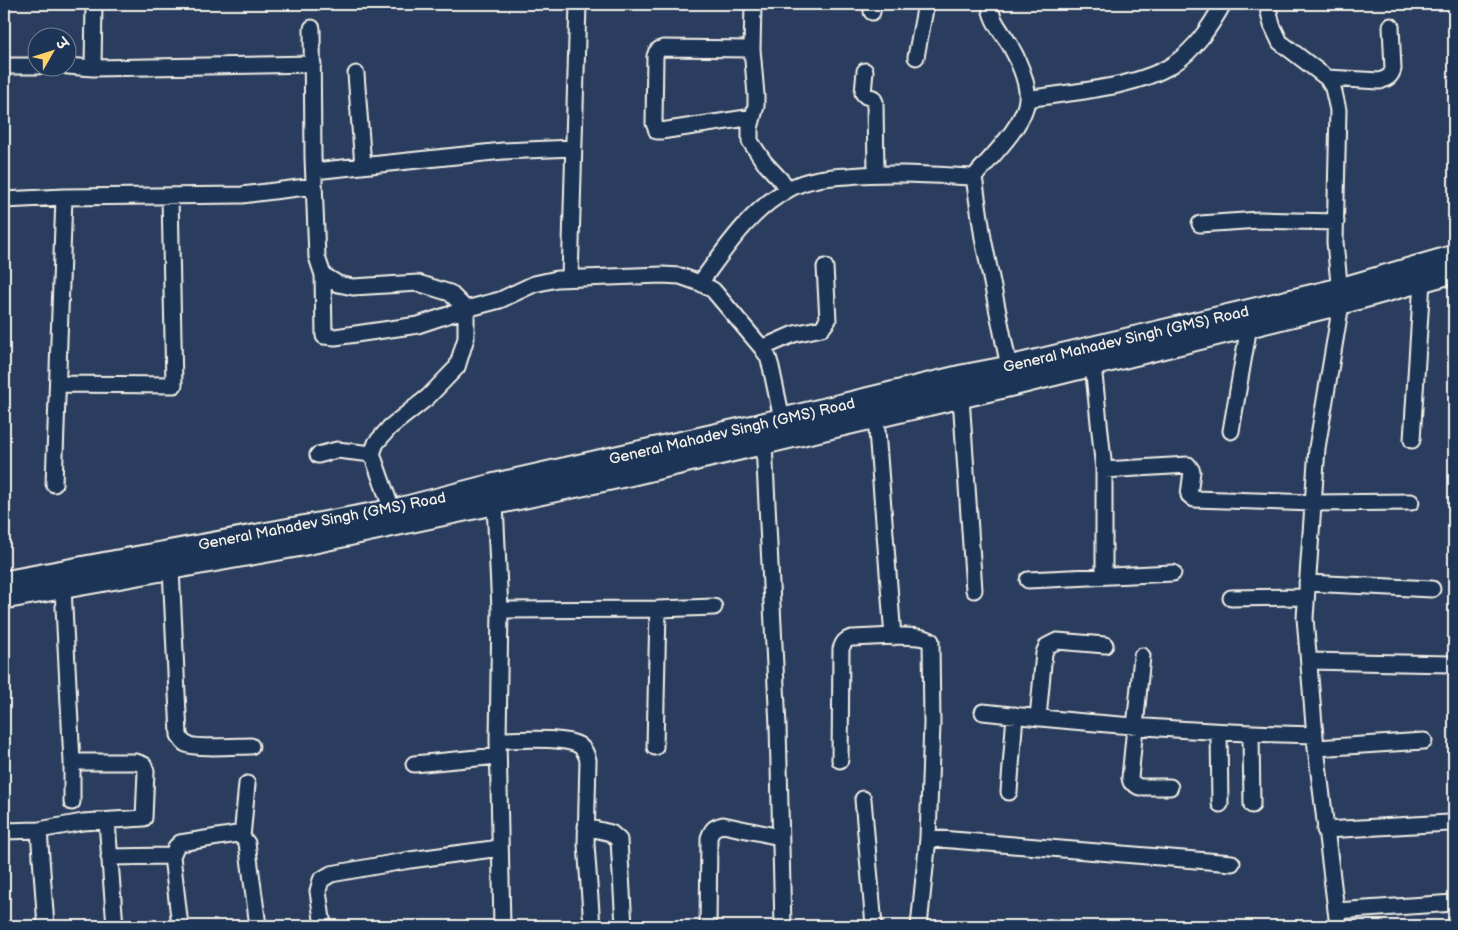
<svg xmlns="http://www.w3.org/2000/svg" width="1458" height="930" font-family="'Balsamiq Sans','Playpen Sans Deva',sans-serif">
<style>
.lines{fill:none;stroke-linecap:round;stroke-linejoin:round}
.street-casing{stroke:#f4f1e8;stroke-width:19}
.secondary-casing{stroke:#f4f1e8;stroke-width:25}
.street{stroke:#1d3557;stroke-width:15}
.secondary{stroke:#1d3557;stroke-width:21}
.labels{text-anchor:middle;stroke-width:4;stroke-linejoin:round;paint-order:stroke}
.street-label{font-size:15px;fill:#f4f1e8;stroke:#1d3557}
</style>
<rect width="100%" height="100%" fill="#2b3d5f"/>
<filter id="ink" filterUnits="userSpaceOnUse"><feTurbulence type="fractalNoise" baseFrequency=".02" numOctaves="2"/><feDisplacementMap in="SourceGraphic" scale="10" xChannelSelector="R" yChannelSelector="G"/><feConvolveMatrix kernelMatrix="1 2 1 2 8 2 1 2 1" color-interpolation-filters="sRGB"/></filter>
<g filter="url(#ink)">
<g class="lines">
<defs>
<path id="street" d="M753 4 752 49 756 95V106L750 128V141L764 162 789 189
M990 4C990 19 1002 32 1010 45 1017 57 1029 84 1027 99 1025 125 990 158 974 177L983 238 1009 367
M1267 4 1272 25 1280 42 1327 78 1333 88 1338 110 1335 242 1341 304 1317 448 1305 618 1316 748 1338 926
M872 12 873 4
M312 28 313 157 317 257 323 275 338 284 353 287 418 283 450 293 466 309V338L457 367 428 397 390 427 376 443 372 454 392 510
M752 49 663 48C658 49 656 51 655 56L654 123 657 131H661L753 117
M916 57 926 4
M4 66H38
M68 66 93 68 313 64
M93 68 94 4
M865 71 863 93 866 96 873 98 875 102 876 173
M356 74 363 166
M1327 78 1380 81C1387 78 1391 77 1393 69L1391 26
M1027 99C1071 92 1135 88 1172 65 1195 50 1210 27 1223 4
M314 171 503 151 573 148
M4 200 64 197 242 195 314 186
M1200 224 1259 220 1336 222
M323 275 324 336 335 337 418 325 466 309 500 300 534 284 557 279 662 275 680 276 700 283 713 290 762 348 768 357 771 367 782 419
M570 278 578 4
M700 283C725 249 751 209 789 189 807 179 827 177 848 176 890 172 931 175 974 177
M762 348 794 334 822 328 828 320 825 267
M1093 365 1104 470V576
M58 384 174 385 170 196
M961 397 974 590
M876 418 893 637
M1231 431 1249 326
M1412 440 1422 281
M764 444 778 726 783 926
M318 455 337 450 372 454
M1104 470 1188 465 1192 471 1189 495 1194 499 1313 503 1411 502
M54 484 64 197
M495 504 500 610 498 740 502 926
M171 569 179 735C181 739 182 742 186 744 196 749 238 746 251 746
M1028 580 1173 573
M1307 583 1432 589
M63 588 72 762V802
M1231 598 1306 597
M500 610 658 609 714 607
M1142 656 1130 778 1131 782 1139 787H1170
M1309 661 1449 664
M983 712C1093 724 1204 733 1315 735
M1038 718 1044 653 1047 646 1057 641 1105 645
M1219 732 1220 804
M1251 734 1252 805
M498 740C517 740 566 736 580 746 585 750 586 754 588 760L586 844 592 926
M655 747 658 609
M1316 748 1424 741
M840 760 841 649C843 643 845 640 851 638 869 638 918 632 931 641L932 724 928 838 919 926
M414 764 498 756
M1009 792 1015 715
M863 799 874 926
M107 822 115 926
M586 827 611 833 619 840 624 926
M39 830 46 926
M1325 830 1449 823
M4 831 39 830 83 822 144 818 146 771 144 765 136 762H72
M242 837 247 784
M928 838 1232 863
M109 857 172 856
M1336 911 1454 903
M180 926 172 856 176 847 180 843 237 834 242 837 247 843 258 926
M323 926 318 891 321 880 331 874 410 860 500 848
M708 926 709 838C712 829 714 827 723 825L780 837"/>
<path id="secondary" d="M4 582 399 509 492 485 750 427 962 376 1009 367 1340 289 1454 256
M4 598 296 546 629 475 1020 383 1335 305 1454 272"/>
</defs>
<use href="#street" class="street-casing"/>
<use href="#secondary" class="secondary-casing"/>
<use href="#street" class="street"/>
<use href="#secondary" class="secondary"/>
</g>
</g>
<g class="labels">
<g class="street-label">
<text transform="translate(1126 339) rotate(-13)" y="5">General Mahadev Singh (GMS) Road</text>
<text transform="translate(732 431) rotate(-13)" y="5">General Mahadev Singh (GMS) Road</text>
<text transform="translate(322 521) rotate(-11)" y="5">General Mahadev Singh (GMS) Road</text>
</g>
</g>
<rect width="1458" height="930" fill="none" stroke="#1d3557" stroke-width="20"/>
<rect x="10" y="10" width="1438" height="910" fill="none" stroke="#f4f1e8" stroke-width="2" filter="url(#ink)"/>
<g transform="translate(52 52) rotate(51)"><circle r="24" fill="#1d3557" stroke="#738091"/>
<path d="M0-4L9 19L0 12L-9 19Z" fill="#ffd166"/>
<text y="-8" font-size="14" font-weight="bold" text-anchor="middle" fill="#f4f1e8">उ</text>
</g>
</svg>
